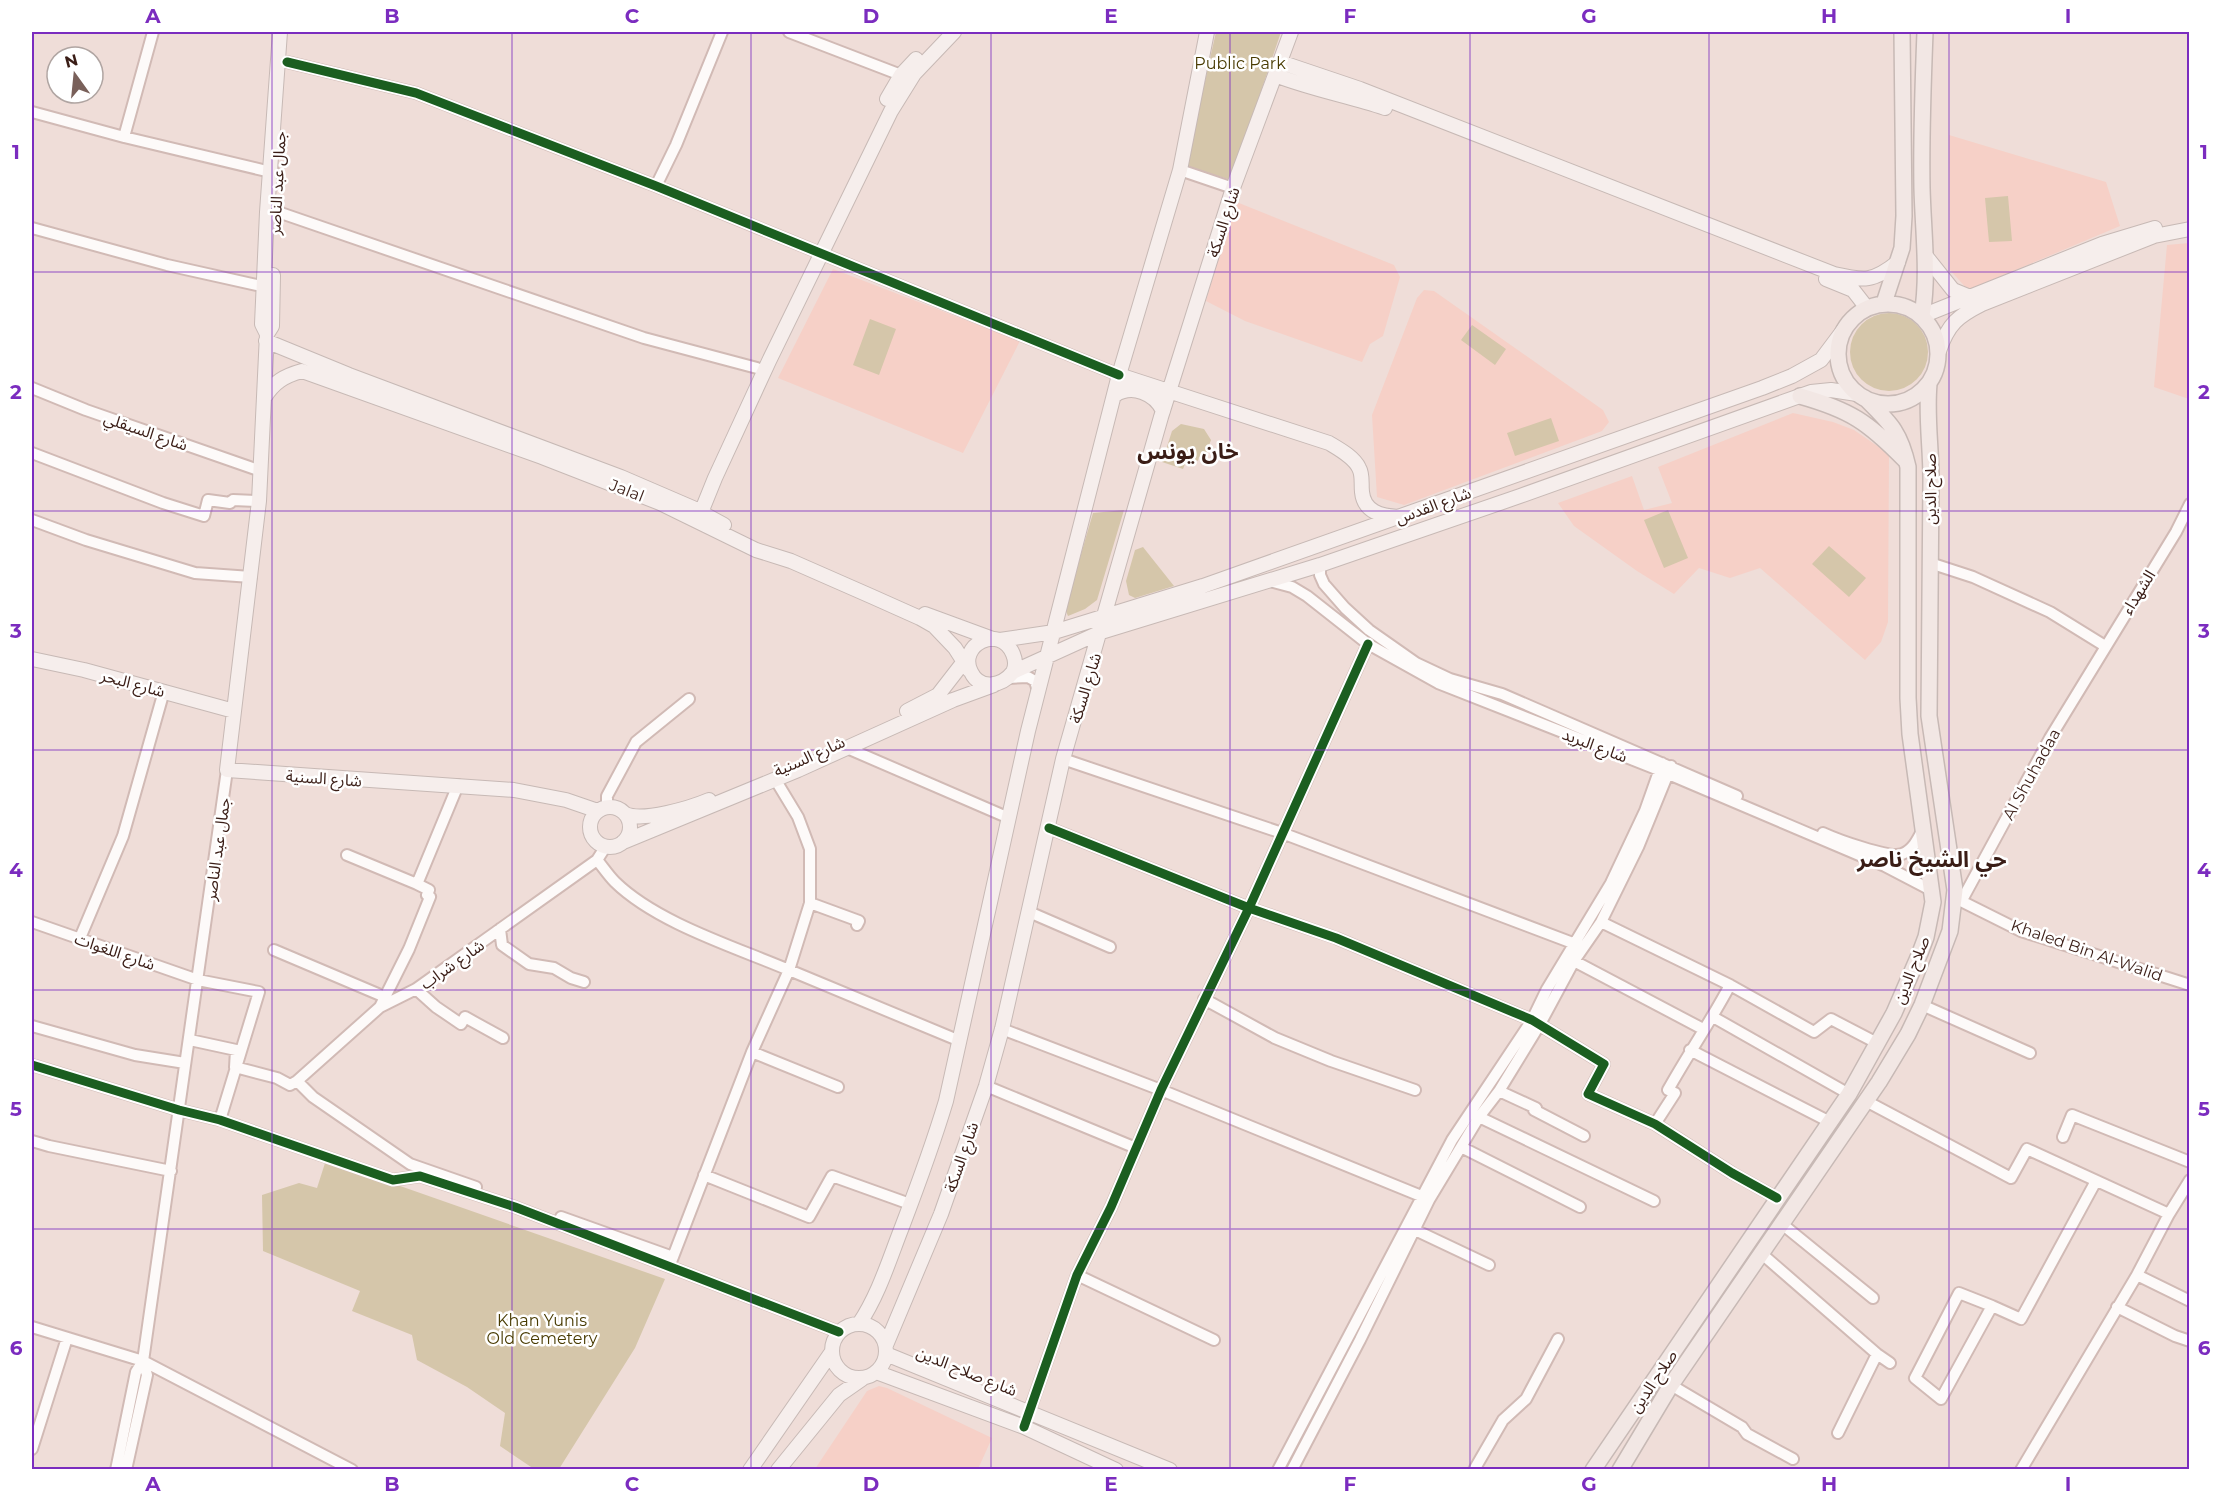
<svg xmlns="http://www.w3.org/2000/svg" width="2221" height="1501" font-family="Montserrat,'Noto Sans Arabic',sans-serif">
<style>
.built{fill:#f6d0c7}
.green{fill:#d5c6aa}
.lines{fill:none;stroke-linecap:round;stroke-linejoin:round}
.minor-casing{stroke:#d1bab5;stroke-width:14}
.major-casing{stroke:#c7b9b5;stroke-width:16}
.highway-casing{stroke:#c7b9b5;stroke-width:18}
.minor{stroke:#fdfaf9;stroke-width:10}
.major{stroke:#f6eeec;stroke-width:14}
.highway{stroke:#f2e7e4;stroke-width:15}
.cycleway-casing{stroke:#fff;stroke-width:13}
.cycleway{stroke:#1b5e20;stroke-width:9}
.grid{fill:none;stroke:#7b2cbf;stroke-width:1.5;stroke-opacity:0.55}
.labels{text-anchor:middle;stroke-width:5;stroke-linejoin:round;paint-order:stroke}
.park-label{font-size:16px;fill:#483a00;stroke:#fff}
.street-label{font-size:16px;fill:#3a1d16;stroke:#fff}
.district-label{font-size:22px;font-weight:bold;fill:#3a1d16;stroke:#fff}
.neatline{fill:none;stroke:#7b2cbf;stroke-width:2}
.grid-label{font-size:20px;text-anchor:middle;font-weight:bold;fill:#7b2cbf}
</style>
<rect width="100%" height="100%" fill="#efddd8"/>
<path class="built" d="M1949 135 2106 182 2120 226 1968 290 1950 270Z
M1234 201 1394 265 1400 277 1383 336 1370 344 1362 362 1245 321 1206 301Z
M2189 243H2190L2189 399 2154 387 2167 245Z
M833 269 1020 341 963 453 778 378Z
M1424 290 1434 291 1603 410 1609 422 1602 431 1404 505 1377 497 1372 415 1417 298Z
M1793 413 1833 422 1854 430 1889 454 1888 622 1881 642 1865 660 1760 568 1730 578 1699 568 1674 594 1637 571 1574 526 1558 503 1632 476 1644 510 1672 503 1658 467Z
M879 1386 887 1388 992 1438 978 1469H815L867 1391Z"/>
<path class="green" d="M1216 32H1281L1231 180 1186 166Z
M2008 196 2012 241 1989 242 1985 198Z
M1850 352a39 39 0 1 1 78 0a39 39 0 1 1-78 0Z
M870 319 896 329 879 375 853 365Z
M1472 325 1506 349 1495 365 1461 340Z
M1551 418 1559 441 1515 456 1507 433Z
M1181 424 1204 429 1211 440 1204 459 1199 457 1198 461 1188 457 1183 469 1162 462 1172 431Z
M1124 510 1097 600 1085 609 1068 616 1065 609 1093 513Z
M1668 510 1688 558 1664 568 1644 520Z
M1829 546 1866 578 1849 597 1812 564Z
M1143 547 1174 586 1135 598 1129 595 1126 581 1135 550Z
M326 1160 665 1279 635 1348 559 1469H534L500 1446 505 1413 467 1387 417 1360 412 1335 352 1311 360 1291 263 1251 262 1195 299 1183 317 1188Z"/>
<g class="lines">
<defs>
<path id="minor" d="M789 32 901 75
M287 62 416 93 656 186 1119 375
M32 112 124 137 275 173
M124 137 153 32
M1180 170 1233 188
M656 186 676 145 722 32
M275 211 644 338 757 368
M32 228 167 265 270 288
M32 388 86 410 261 471
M32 453 163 503 204 516 208 500 230 503 233 500 259 501
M32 520 86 540 195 573 251 577
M1930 563 1973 577 2050 612 2105 646
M1320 565V575L1324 584 1345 608 1369 630 1416 663 1450 679 1502 694 1737 796
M1270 581 1292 587 1307 596 1368 644 1438 683 1659 770 1885 866 1931 890
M1008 678 1028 677 1035 681 1038 691
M847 748 1009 818
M1063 759 1282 833 1578 945
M607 807V796L636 742 689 699
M1049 828 1249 908 1336 938 1532 1020 1604 1064 1588 1094 1655 1124 1732 1173 1777 1198
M1823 833C1836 839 1890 859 1902 854 1913 850 1918 839 1923 829
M347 855 417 884 458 785
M597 860C603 867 608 875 615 882 657 923 735 947 789 970L810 903V849L798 817 775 779
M1957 899 2021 931 2190 985
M1962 900 2050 738 2176 532 2190 504
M810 903 859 921 857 925
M1029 912 1110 947
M32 922 198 980 259 992 220 1120
M1601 922 1730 985 1814 1032 1831 1019 1877 1043
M500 929 502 945 529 964 554 968 571 978 584 982
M80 938 123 836 164 691
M274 950 385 997
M1574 961 1703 1029
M416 989 436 1007 461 1024 465 1017 503 1038
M1204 999 1275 1038 1331 1061 1415 1090
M1922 1005 2030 1053
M380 1007 409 949 430 897 427 895 429 890 417 884
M1713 1017 1849 1094
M32 1026 135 1055 185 1063
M1002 1029 1161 1090 1426 1198
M190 1040 236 1050 235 1067 277 1078 290 1085 297 1081 313 1097 410 1164 476 1187
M1690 1050 1830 1122
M752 1052 838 1087
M32 1065 179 1110 220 1120 393 1180 420 1176 515 1207 839 1332
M297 1081 380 1007 416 989 597 860 606 846
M986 1086 1136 1148
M1499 1091 1536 1108 1534 1110 1584 1136
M1866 1101 2011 1178 2027 1149 2169 1214
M1479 1117 1654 1201
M1655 1124 1675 1093 1668 1090C1688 1054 1711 1021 1730 985
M2063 1137 2072 1115 2190 1162
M32 1141 49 1146 171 1171
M1461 1147 1580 1207
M704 1175 809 1217 832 1176 910 1204
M561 1217 673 1257
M1782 1224 1873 1298
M1415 1230 1489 1265
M1762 1254 1877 1354 1890 1363
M671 1262 752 1052 789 970 960 1041
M1077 1275 1214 1340
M2137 1275 2190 1301
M1992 1306 1959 1293 1915 1378 1941 1399 1992 1306 2021 1319 2096 1181
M2117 1307 2175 1336 2190 1341
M32 1327 143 1361 352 1470
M1671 1385 1742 1427 1747 1434 1793 1459
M1027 1418 1077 1275 1111 1207 1161 1090 1249 908 1368 644
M1838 1433 1877 1354
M32 1449 67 1338
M116 1470 136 1372 143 1361 227 770
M126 1470 147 1375 143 1361
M1278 1470 1452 1140 1532 1020 1547 989 1611 883 1645 811 1662 763
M1292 1470 1360 1340 1429 1200 1479 1117 1499 1091 1540 1024 1574 961 1601 922 1638 847 1671 766
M1474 1470 1503 1420 1526 1399 1558 1339
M2021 1470 2137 1275 2169 1214 2190 1180"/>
<path id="major" d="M280 32 267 212 262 324 267 334 259 501 227 770 514 790 566 800 598 811
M1280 62 1360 89 1834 274C1865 281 1873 282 1898 262
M1275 75C1311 89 1349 96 1385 108
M887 99 901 75 916 59
M1925 255 1953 290 1970 297
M1826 279 1853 290 1867 308
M1922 316 2102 244 2155 228
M267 334 272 326 273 275
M266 341 349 375 621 477 693 508 724 525
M1939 351C1948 324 1958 316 1982 304L2154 236 2190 229
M1119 375 1329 443C1339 449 1354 457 1359 468 1363 475 1361 483 1362 492 1364 512 1381 516 1398 517
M1115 395C1132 384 1155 393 1163 411
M264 398C274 382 284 376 302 371L542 457 660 503 756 550 791 561 873 597 920 618 934 626 955 648 969 670
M698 520 715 478 769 361 891 111 914 74 954 32
M925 614 993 639
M1000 640 1054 632 1203 586 1762 388 1792 376 1821 360 1845 328
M32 659 84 670 234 711
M1013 672C1016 666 1016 661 1013 654 1000 623 957 645 971 672 980 691 1002 686 1013 672L1101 632 1320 565 1520 496 1811 392 1831 390 1857 394
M907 711 938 695 969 655
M590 827a20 20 0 1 1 40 0a20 20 0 1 1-40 0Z
M625 814C643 822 690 808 709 800
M623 842 798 770 953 700 994 685
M832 1351a27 27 0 1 1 54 0a27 27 0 1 1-54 0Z
M859 1324C879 1294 889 1260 902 1227 918 1185 933 1144 946 1101L1028 731 1119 375 1180 170 1207 32
M886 1345 941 1214 986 1086 1002 1029 1063 759 1161 417 1233 188 1291 32
M886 1354 1170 1470
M876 1372 1024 1427 1116 1470
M750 1470 831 1353
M778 1470 839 1395 862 1379"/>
<path id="highway" d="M1884 303 1902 248 1904 216 1902 32
M1838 354a50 50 0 1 1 100 0a50 50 0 1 1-100 0Z
M1922 316C1929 274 1923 230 1922 188 1921 135 1923 84 1925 32
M1800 396C1850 410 1868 422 1905 460
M1593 1470 1849 1094 1894 1013 1920 953 1926 937 1933 902 1910 734 1908 698V467C1900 431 1890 423 1865 398
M1620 1470 1671 1385 1879 1082 1908 1034 1922 1005 1950 931 1955 890 1929 716 1931 479C1931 447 1926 416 1929 384"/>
</defs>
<use href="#minor" class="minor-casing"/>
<use href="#major" class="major-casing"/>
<use href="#highway" class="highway-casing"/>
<use href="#minor" class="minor"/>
<use href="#major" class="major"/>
<use href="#highway" class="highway"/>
<defs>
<path id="cycleway" d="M287 62 416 93 656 186 1119 375
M1049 828 1249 908 1336 938 1532 1020 1604 1064 1588 1094 1655 1124 1732 1173 1777 1198
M32 1065 179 1110 220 1120 393 1180 420 1176 515 1207 839 1332
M1024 1427 1077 1275 1111 1207 1161 1090 1249 908 1368 644"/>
</defs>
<use href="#cycleway" class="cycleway-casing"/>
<use href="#cycleway" class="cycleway"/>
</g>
<path class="grid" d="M272 32V1470M512 32V1470M751 32V1470M991 32V1470M1230 32V1470M1470 32V1470M1709 32V1470M1949 32V1470M32 272H2190M32 511H2190M32 750H2190M32 990H2190M32 1229H2190"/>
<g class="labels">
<g class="park-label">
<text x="1240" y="69">Public Park</text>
<text x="542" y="1326">Khan Yunis<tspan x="542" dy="18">Old Cemetery</tspan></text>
</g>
<g class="street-label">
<text transform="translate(277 183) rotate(-87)" y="6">جمال عبد الناصر</text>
<text transform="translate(1223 222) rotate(-72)" y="6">شارع السكة</text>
<text transform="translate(146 431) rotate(19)" y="6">شارع السيقلي</text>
<text transform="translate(1930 489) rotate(-90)" y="6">صلاح الدين</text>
<text transform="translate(627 490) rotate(21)" y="6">Jalal</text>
<text transform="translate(1433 505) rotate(-20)" y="6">شارع القدس</text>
<text transform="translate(2138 592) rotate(-58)" y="6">الشهداء</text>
<text transform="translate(133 683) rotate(15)" y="6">شارع البحر</text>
<text transform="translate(1085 688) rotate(-73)" y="6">شارع السكة</text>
<text transform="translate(1595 745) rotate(21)" y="6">شارع البريد</text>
<text transform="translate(809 756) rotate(-24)" y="6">شارع السنية</text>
<text transform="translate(2031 774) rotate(-61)" y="6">Al Shuhadaa</text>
<text transform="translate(324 778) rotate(4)" y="6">شارع السنية</text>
<text transform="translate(217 849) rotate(-82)" y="6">جمال عبد الناصر</text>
<text transform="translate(2087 950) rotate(19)" y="6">Khaled Bin Al-Walid</text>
<text transform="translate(115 951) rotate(19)" y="6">شارع اللغوات</text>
<text transform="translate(452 964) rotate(-35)" y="6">شارع شراب</text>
<text transform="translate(1911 970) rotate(-68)" y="6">صلاح الدين</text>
<text transform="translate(961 1157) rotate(-71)" y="6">شارع السكة</text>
<text transform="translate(967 1371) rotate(22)" y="6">شارع صلاح الدين</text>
<text transform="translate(1653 1381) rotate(-56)" y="6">صلاح الدين</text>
</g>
<g class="district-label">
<text x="1188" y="459">خان يونس</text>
<text x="1932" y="867">حي الشيخ ناصر</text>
</g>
</g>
<rect width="2221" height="1501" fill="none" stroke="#ffffff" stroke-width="66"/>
<g transform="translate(75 75) rotate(345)"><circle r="28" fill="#ffffff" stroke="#b0a5a2" stroke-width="1.5"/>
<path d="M0-4.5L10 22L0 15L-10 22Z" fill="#79605a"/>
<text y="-9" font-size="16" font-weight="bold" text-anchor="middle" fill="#3a1d16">N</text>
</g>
<rect x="33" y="33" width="2155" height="1435" class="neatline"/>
<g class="grid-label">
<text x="153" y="23">A</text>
<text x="392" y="23">B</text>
<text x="632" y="23">C</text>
<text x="871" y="23">D</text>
<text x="1111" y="23">E</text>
<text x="1350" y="23">F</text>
<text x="1589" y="23">G</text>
<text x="1829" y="23">H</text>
<text x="2068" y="23">I</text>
<text x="16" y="159">1</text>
<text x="2204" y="159">1</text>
<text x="16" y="399">2</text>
<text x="2204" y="399">2</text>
<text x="16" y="638">3</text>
<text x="2204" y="638">3</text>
<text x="16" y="877">4</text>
<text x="2204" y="877">4</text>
<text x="16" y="1116">5</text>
<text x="2204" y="1116">5</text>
<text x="16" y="1355">6</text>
<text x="2204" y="1355">6</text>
<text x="153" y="1491">A</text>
<text x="392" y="1491">B</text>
<text x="632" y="1491">C</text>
<text x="871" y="1491">D</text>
<text x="1111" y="1491">E</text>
<text x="1350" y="1491">F</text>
<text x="1589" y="1491">G</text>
<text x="1829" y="1491">H</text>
<text x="2068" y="1491">I</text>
</g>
</svg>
